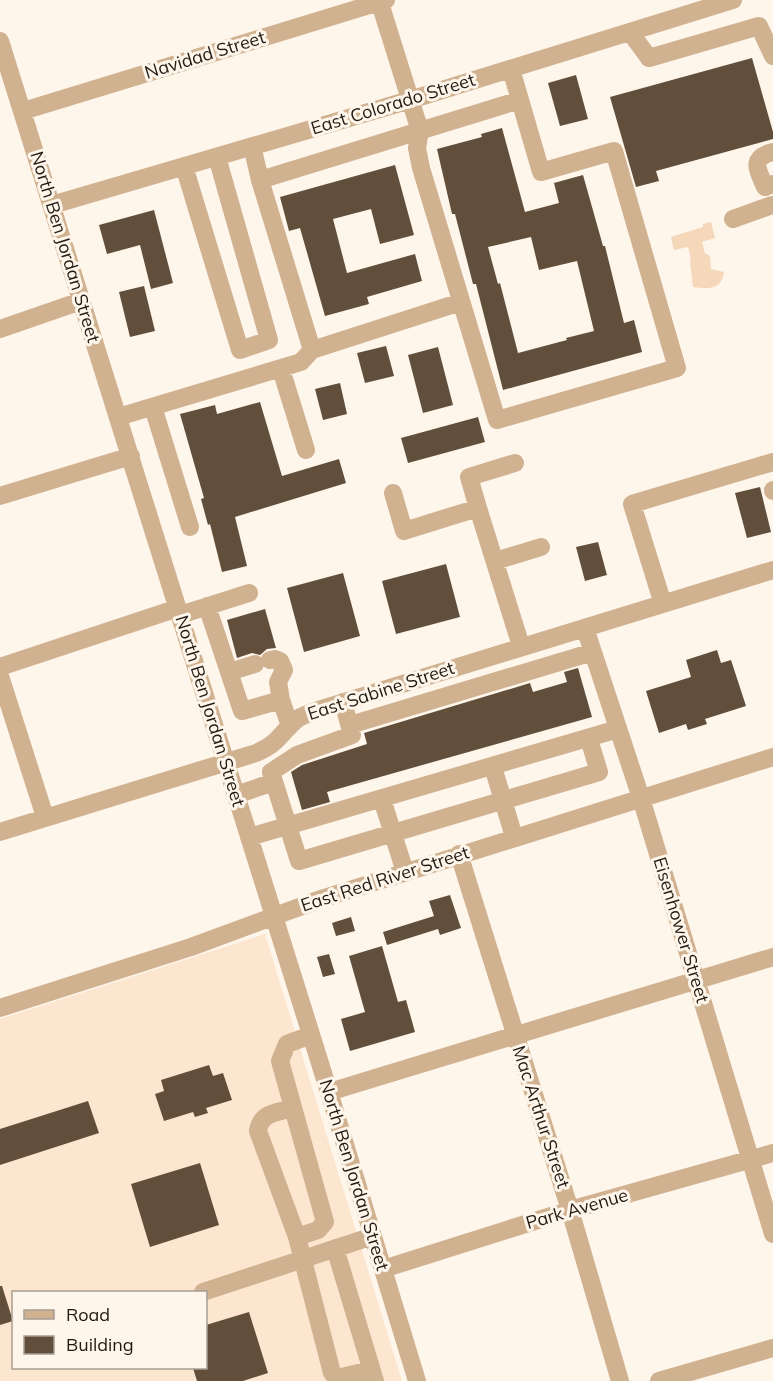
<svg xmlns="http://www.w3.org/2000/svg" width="773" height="1381" font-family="Mulish,sans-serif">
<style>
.built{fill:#fde6cf;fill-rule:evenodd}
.water{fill:#f5d8ba}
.building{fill:#614f3b;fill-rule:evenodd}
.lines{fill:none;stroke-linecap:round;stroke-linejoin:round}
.minor{stroke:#d0b190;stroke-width:18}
.labels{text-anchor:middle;stroke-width:6;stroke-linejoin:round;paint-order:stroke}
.street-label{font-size:18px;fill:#231b13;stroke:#fef5eb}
</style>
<rect width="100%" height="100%" fill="#fef5eb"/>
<path class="built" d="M265 934 402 1381H0V1019ZM14 1292H206V1368H14Z"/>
<path class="water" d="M711 222 715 238 702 242 705 253 710 256 711 269 724 272C722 290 708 289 693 287L690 262 691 259 688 247 674 250 671 237 703 227V224Z"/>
<path class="building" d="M752 58 773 132V139L656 171 659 181 636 187 610 97Z
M576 75 588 119 560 126 548 83Z
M502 128 525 212 559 203 554 183 583 175 603 246H605L624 323 634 320 642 352 503 390 476 284H473L455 214H452L437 149 482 137 481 134ZM531 237 539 270 577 261 594 331 566 338 567 340 518 353 500 283 498 284 488 247Z
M395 165 414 235 380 244 371 209 333 219 347 273 415 254 422 281 367 297 369 304 325 316 300 228 289 231 280 197Z
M154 210 173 283 151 289 140 245 107 254 99 225Z
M144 286 155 331 130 337 119 292Z
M386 346 394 376 365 383 357 353Z
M438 347 453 405 423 413 408 355Z
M340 383 347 414 323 420 315 389Z
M260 402 282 476 339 459 346 483 235 517 247 566 222 572 210 524 208 525 201 499 204 498 180 414 215 405 217 414Z
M478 417 485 442 408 463 401 438Z
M760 487 771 532 747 538 735 493Z
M598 542 607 575 585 581 576 547Z
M446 564 460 617 396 634 382 581Z
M343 573 360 636 304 652 287 588Z
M265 609 276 648 267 649 260 655 252 653 237 658 227 620Z
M717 650 721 663 731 660 746 706 705 719 707 724 688 730 686 724 659 733 646 691 691 677 686 660Z
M578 668 592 717 327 792 330 802 302 810 291 772 302 765 367 744 364 733 530 683 533 692 567 682 564 672Z
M450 895 461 928 440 935 438 929 387 945 383 932 434 916 429 901Z
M351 917 355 931 336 936 332 923Z
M382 946 398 1002 406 1000 415 1032 350 1051 341 1019 365 1012 349 956Z
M329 954 335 974 323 977 317 957Z
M209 1065 213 1076 223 1073 232 1100 206 1108 208 1113 195 1117 193 1112 164 1121 155 1094 164 1091 161 1080Z
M88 1101 99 1133 0 1165V1129Z
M200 1163 219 1225 150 1247 131 1184Z
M0 1286H2L13 1321 0 1325Z
M249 1312 268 1373 243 1381H197L193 1368H206V1325Z"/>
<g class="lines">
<path class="minor" d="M379 0 420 131 417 148 421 168 497 420 677 368 614 151 541 172 511 69
M630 32 649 58 759 26 773 56
M0 41 329 1092 417 1381
M23 111 386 0
M252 146 260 180
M773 152C749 158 758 170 765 187L773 184
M184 166 240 350 269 340 217 157
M52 205 410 100 733 0
M733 219 772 205
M461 302 312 350 260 180 520 100
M0 329 81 301
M281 369 306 450
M153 407 190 527
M118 417 301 362 312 350
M773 490V491
M393 493 404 531 478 508 521 646
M0 496 131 456
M478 508 469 477 515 463
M495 561 541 547
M663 604 632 504 773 462
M207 606 242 711 281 700 290 726
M180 615 249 593
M585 628 641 798 773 1234
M270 660 275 659 280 661 284 670 278 682 281 700
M0 667 178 608
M229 672 255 664
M0 676 45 817
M343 702 352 735 297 755 271 772 299 861 599 772 589 739
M350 725 593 652
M493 767 514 837
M236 795 274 782
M382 799 405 872
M0 832 256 753C278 744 280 734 296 720 302 715 311 713 318 710L773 570
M249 837 618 729
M459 854 570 1210 620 1381
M0 1008 191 947 321 899 773 757
M329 1092 773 957
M293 1108C276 1113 261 1112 258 1131L297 1237 332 1373 337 1378 371 1370
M297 1237 318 1230 325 1222 280 1061 287 1044 311 1035
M335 1248 375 1381
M383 1269 570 1210 773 1153
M203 1292 373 1236
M659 1381 773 1348"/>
</g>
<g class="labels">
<g class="street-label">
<text transform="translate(205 55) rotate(-17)" y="6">Navidad Street</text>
<text transform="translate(393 104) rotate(-17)" y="6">East Colorado Street</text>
<text transform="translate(65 247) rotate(73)" y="6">North Ben Jordan Street</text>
<text transform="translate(381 691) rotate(-18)" y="6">East Sabine Street</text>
<text transform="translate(210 711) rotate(73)" y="6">North Ben Jordan Street</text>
<text transform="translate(385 879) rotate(-18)" y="6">East Red River Street</text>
<text transform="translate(681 930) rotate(73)" y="6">Eisenhower Street</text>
<text transform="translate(541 1117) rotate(72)" y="6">Mac Arthur Street</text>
<text transform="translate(354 1175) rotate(73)" y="6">North Ben Jordan Street</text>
<text transform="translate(577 1209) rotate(-16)" y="6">Park Avenue</text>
</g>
</g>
<rect x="12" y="1291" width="195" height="78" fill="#fef5eb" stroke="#a69e95" stroke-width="1.5"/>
<rect x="24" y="1310" width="30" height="9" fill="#d0b190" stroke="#a69e95" stroke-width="1.5"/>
<text x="66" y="1321" font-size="18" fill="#231b13">Road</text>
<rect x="24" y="1336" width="30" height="18" fill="#614f3b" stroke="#a69e95" stroke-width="1.5"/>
<text x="66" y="1351" font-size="18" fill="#231b13">Building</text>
</svg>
